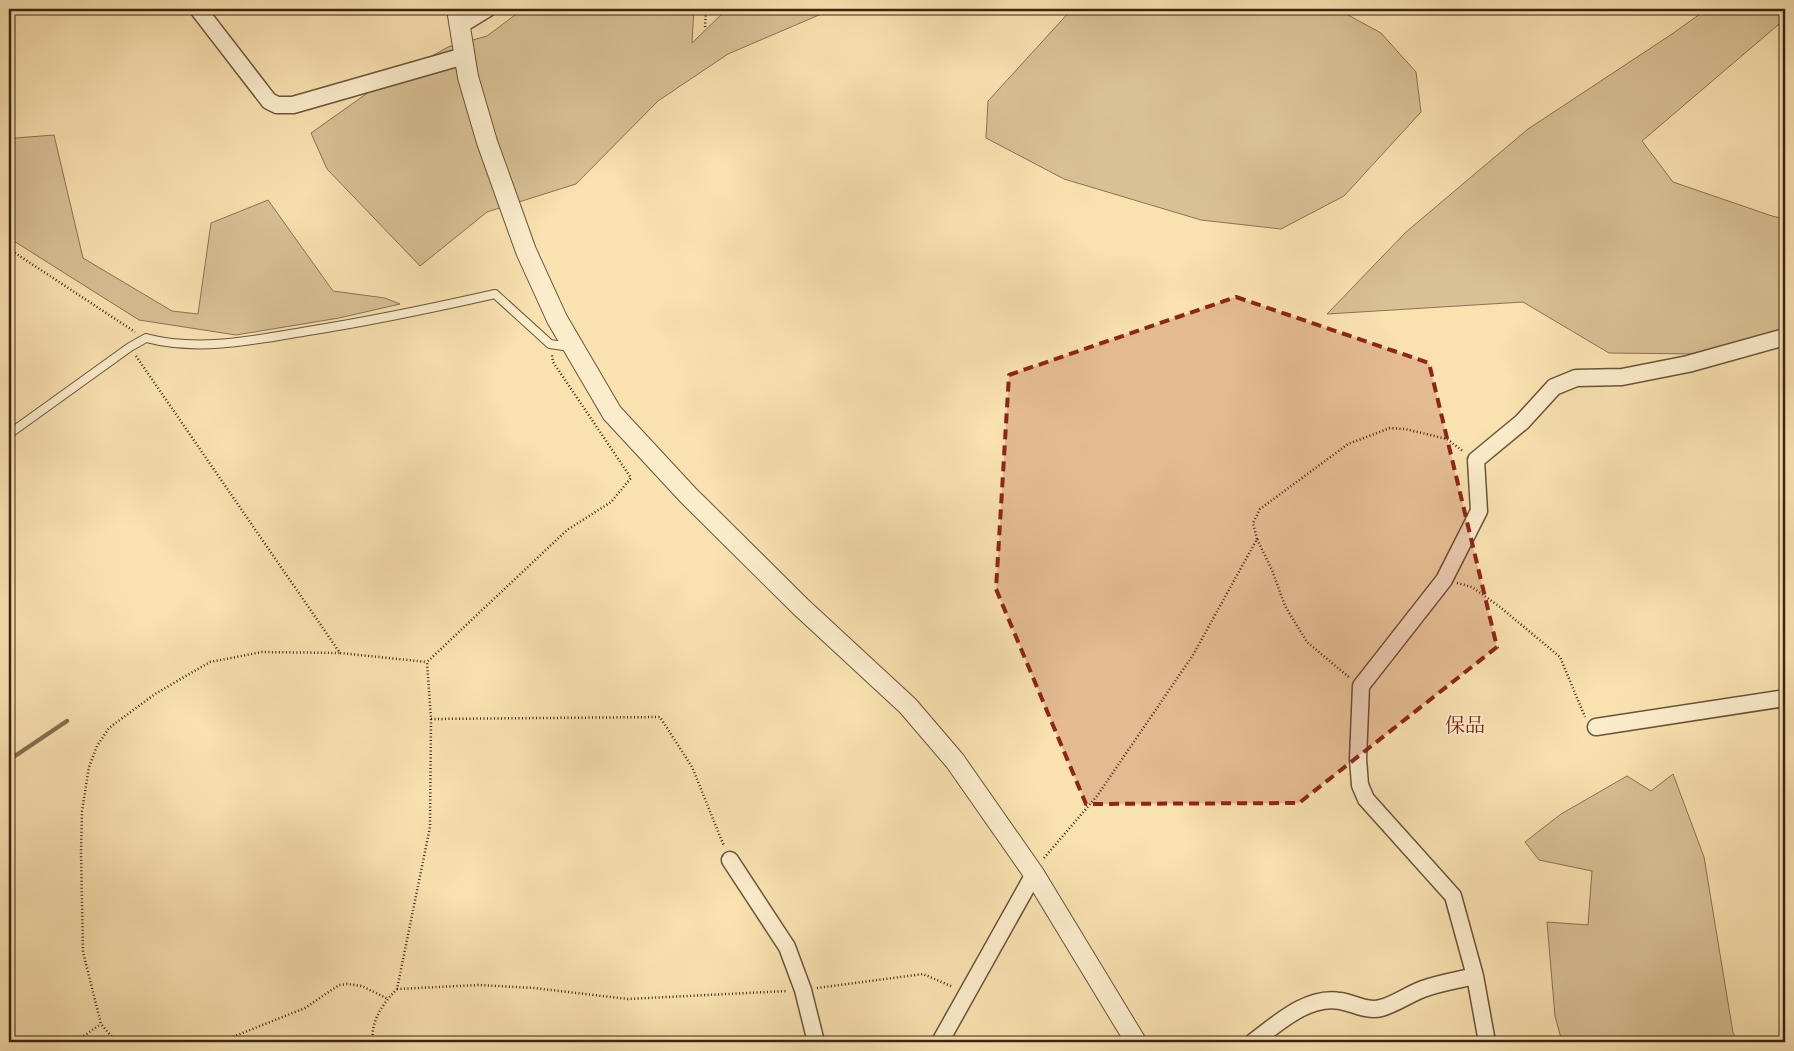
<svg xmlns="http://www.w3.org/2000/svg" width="1794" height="1051" font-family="'Old Standard TT','Noto Serif JP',serif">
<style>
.green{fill:#d8c195;stroke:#887352}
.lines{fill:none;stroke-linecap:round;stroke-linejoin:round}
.stream{stroke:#856f50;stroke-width:4.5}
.service-casing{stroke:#695438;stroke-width:10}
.minor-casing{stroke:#695438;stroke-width:19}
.tertiary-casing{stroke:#695438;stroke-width:22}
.path{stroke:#392510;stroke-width:2.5;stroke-dasharray:1 2.5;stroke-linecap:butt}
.service{stroke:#fbeccc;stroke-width:8}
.minor{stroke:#fbeccc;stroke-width:16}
.tertiary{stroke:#fbeccc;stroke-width:20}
.marked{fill:#8f2418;fill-opacity:0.2;stroke:#8f2418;stroke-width:4;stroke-dasharray:10 6;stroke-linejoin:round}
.labels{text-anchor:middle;stroke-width:4;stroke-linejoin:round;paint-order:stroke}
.quarter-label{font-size:20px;fill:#7a1f14;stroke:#fbeccc}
</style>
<rect width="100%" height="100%" fill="#f9e1b0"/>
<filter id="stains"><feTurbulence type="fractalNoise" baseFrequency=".004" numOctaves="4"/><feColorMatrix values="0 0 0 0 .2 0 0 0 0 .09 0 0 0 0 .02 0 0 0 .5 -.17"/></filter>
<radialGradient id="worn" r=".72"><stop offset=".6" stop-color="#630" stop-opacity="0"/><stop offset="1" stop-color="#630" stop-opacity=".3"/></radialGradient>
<path class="green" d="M523 9H694L692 43 727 9H833L728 54 658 101 576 184 487 212 420 266 327 169 311 133 369 92 448 47 487 36Z
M1072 9H1337L1381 33 1416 72 1421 112 1344 196 1281 229 1201 220 1064 179 986 138 988 101Z
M1707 9H1785V19L1642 141 1673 182 1772 216 1785 219V337L1699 354 1609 353 1523 302 1327 314 1406 232 1528 129 1672 34Z
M54 135 83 258 172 311 198 314 211 223 268 200 333 291 385 298 400 304 339 318 236 335 139 320 9 238V136L15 138Z
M1673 774 1704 857 1733 1033 1739 1042H1562L1555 1016 1547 922 1588 925 1592 871 1539 860 1525 842 1561 814 1627 776 1651 791Z"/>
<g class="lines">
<path class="stream" d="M9 760 67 721"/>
<defs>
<path id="service" d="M9 434 130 347 146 338C199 352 254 340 308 331 371 321 433 308 495 294L550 344 570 347"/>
<path id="minor" d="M198 9 269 101 277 105H293L464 56
M459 26 487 9
M1596 727 1785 698
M730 860 787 947 803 990 816 1042
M1475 976 1453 896 1366 799 1360 785 1358 759 1361 686 1444 580 1479 511 1476 460 1522 422 1554 387 1576 378 1622 377 1688 364 1785 337
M940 1042 1034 874
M1253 1042C1277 1024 1308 995 1340 1001 1354 1003 1367 1012 1381 1008 1396 1004 1409 994 1423 989 1439 983 1458 980 1475 976L1487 1042"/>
<path id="tertiary" d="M457 9 468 77 487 142 526 251 557 319 612 413 688 495 801 607 908 706 955 761 1034 874 1136 1042"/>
</defs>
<use href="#service" class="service-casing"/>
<use href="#minor" class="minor-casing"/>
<use href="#tertiary" class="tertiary-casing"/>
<path class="path" d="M705 27 706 9
M9 249 135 332
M136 356 340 653 427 662
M1257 539 1253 523 1260 509 1348 444 1390 428 1405 429 1447 439 1464 452
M1457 583 1472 587 1500 607 1560 657 1585 717
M431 719 660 717 692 767 724 846
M1044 858 1097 796 1193 655 1257 539 1272 570 1285 606 1307 642 1350 678
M817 988 923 974 953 987
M397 989 479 985 534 988 628 999 787 991
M75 1042 101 1024
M116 1042 101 1024 83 952 81 852 82 811 89 767 97 746 109 728 155 694 210 662 262 652 340 653
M220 1042 305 1008 339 985 347 984 362 986 388 999
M373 1042C370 1022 383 1003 397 989L430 827 431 719 427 662 567 530 611 502 631 478 553 362 552 355"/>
<use href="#service" class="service"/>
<use href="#minor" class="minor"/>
<use href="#tertiary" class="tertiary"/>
</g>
<path class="marked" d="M1236 297 1429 363 1497 647 1299 803 1086 804 996 589 1009 375Z"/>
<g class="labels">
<g class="quarter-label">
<text x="1465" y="732">保品</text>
</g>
</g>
<rect width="1794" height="1051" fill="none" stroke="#f9e1b0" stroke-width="30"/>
<rect x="10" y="10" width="1774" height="1031" fill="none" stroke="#392510" stroke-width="2.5"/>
<rect x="15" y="15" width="1764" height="1021" fill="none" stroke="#392510"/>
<rect width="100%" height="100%" filter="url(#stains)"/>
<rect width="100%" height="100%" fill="url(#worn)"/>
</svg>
